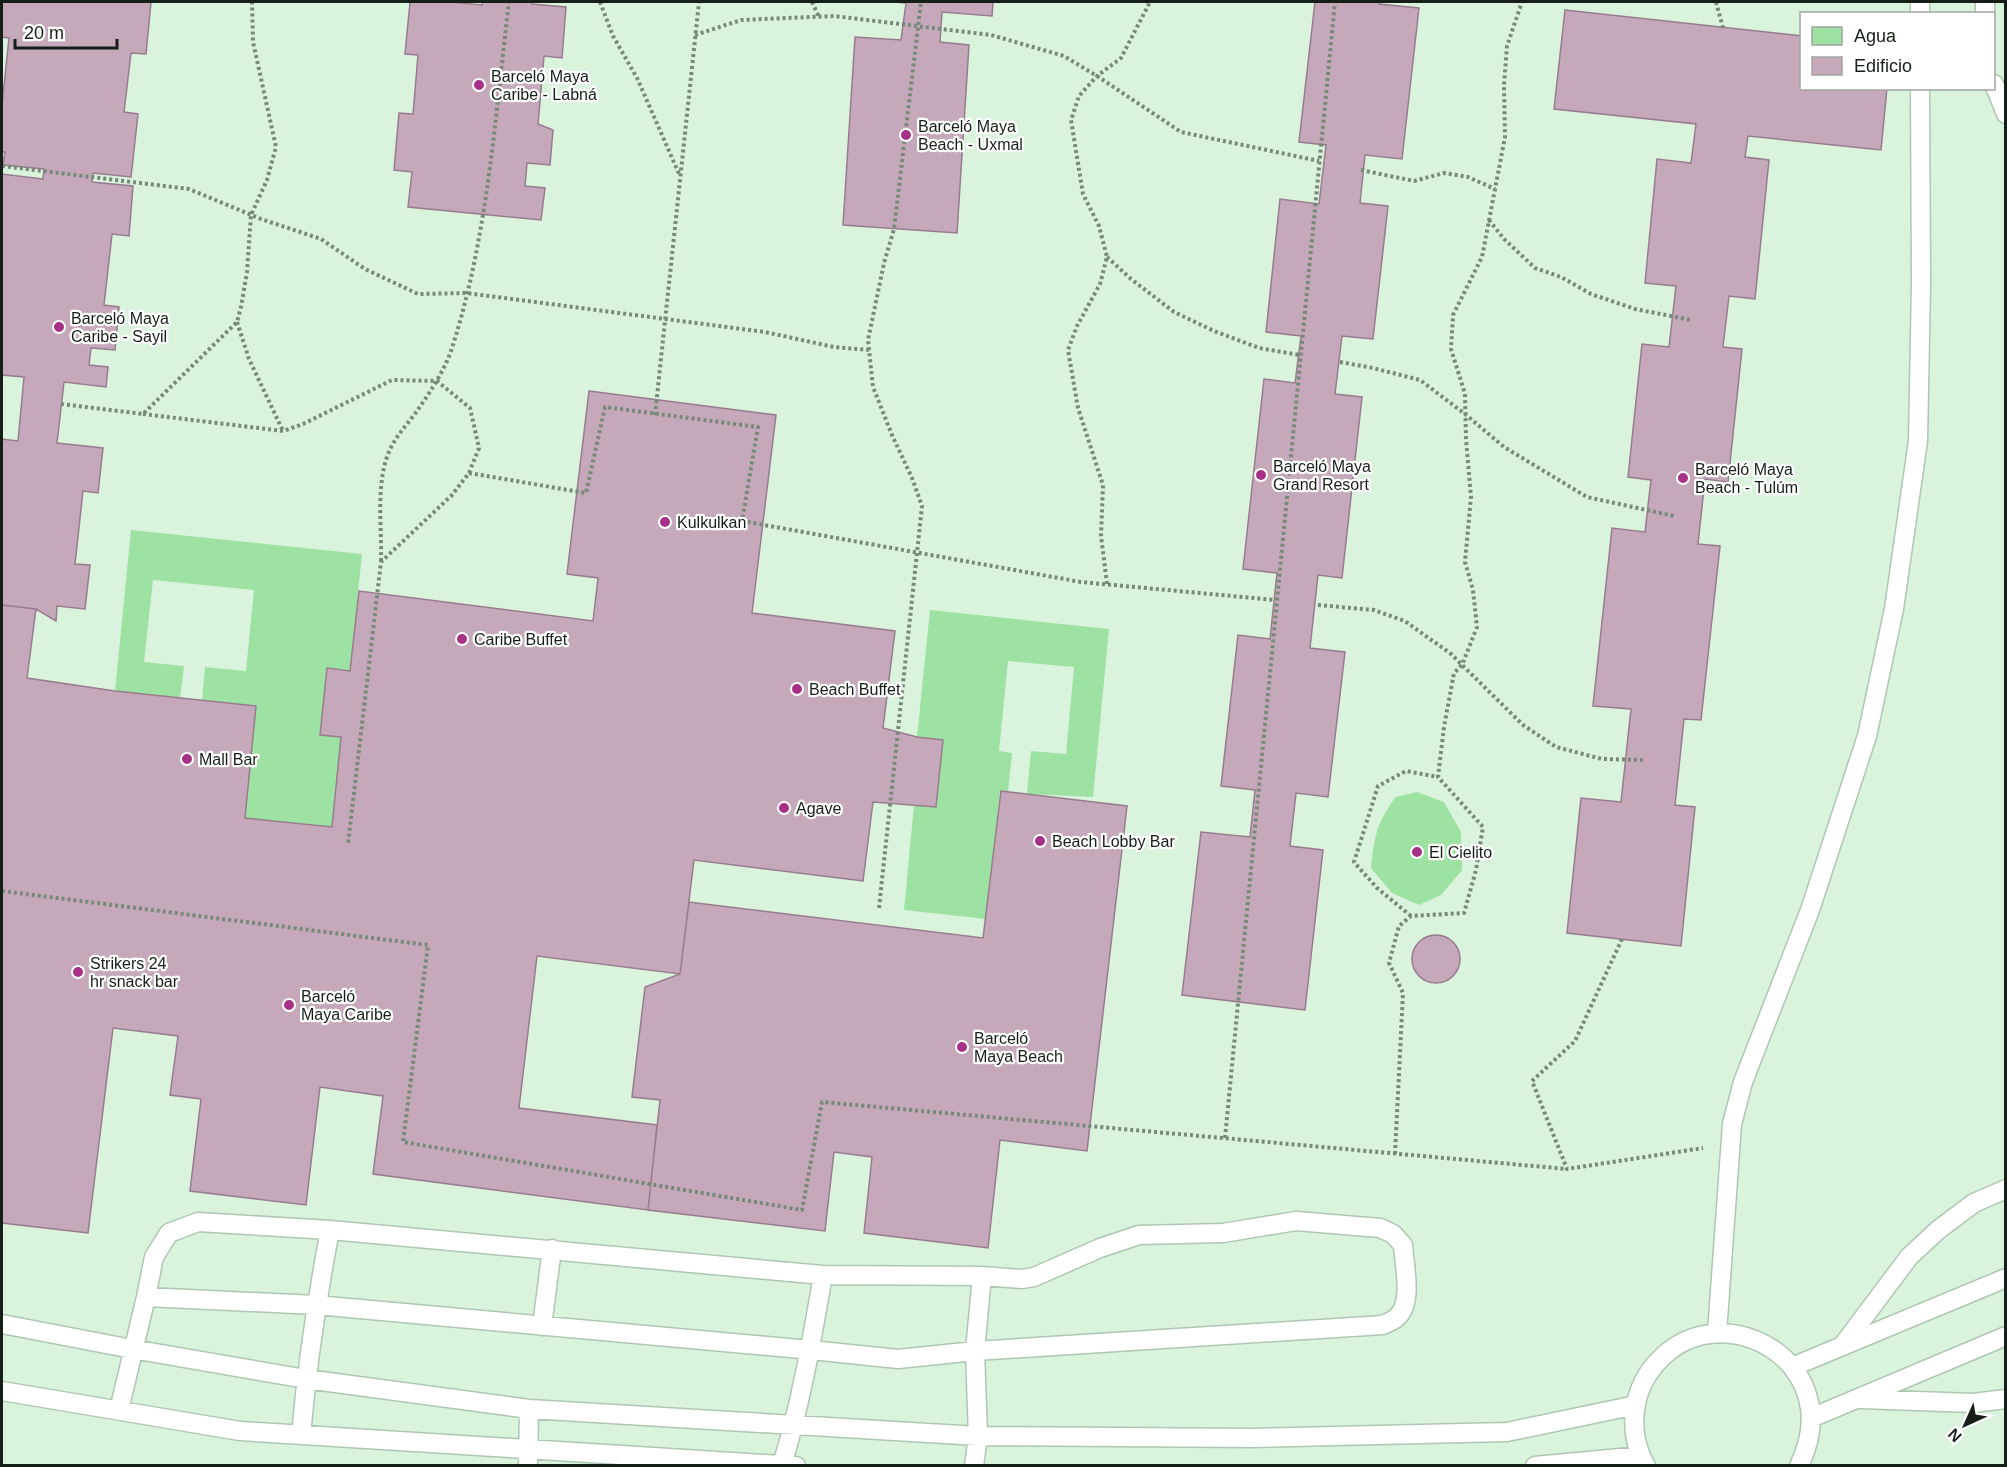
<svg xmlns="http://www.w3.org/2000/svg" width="2007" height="1467" font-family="Arial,sans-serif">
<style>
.water{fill:#9de2a3}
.building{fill:#c5a9ba;stroke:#987c8d;stroke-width:1.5}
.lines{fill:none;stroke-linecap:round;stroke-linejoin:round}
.service-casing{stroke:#afc7b1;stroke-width:21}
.path{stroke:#788979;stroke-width:4;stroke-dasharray:3 3;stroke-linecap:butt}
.service{stroke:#fff;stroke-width:18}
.poi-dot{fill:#a83188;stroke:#fff;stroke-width:2}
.labels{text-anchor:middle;stroke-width:4.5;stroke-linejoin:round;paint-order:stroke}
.poi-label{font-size:16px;fill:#161f17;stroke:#fff;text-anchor:start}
</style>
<rect width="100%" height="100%" fill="#daf3dc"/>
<path class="water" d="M131 530 362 554 350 671 327 669 320 735 341 737 332 827 245 818 256 706 202 700 205 667 246 671 254 590 153 580 144 662 184 666 180 698 115 691Z
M930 610 1109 629 1093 797 1027 794 1031 751 1066 754 1074 667 1008 661 999 751 1012 753 1008 792 1000 791 986 919 904 910 914 805 936 807 943 740 917 737Z
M1417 792 1444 802 1461 832 1462 870 1441 895 1419 905 1392 893 1371 868C1374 837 1377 822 1396 797Z"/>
<path class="building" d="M2 2H151L146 54 131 53 124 112 138 114 131 177 93 173 92 182 133 186 129 236 112 234 104 305 119 307 115 350 91 348 89 365 108 367 106 387 64 382 57 443 103 448 98 493 83 491 75 564 90 565 85 609 57 606 56 621 36 609 2 605V439L18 441 24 377 2 375V174L43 179 44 169 3 165 5 152H2V105L9 38 2 37Z
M410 2H450L482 5 483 2H532V4L566 7 562 58 544 56 538 124 553 130 550 165 527 163 525 186 545 188 541 220 408 207 412 172 394 170 399 113 413 114 418 55 405 54Z
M894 2H993L992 16 942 12 940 42 969 45 957 233 843 225 855 37 901 40 906 3Z
M1315 2H1380L1379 4 1419 8 1402 159 1365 155 1360 203 1388 206 1373 339 1342 336 1335 394 1362 397 1342 578 1318 575 1310 648 1345 652 1328 797 1296 793 1290 846 1323 850 1305 1010 1182 995 1201 832 1250 837 1255 790 1221 786 1238 635 1270 639 1277 573 1243 569 1264 379 1295 383 1301 336 1266 332 1280 199 1319 204 1326 145 1299 142Z
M1565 10 1802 36V88H1887L1881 150 1748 136 1745 157 1769 160 1755 299 1729 296 1723 347 1742 349 1728 482 1705 479 1698 544 1720 546 1701 720 1684 719 1675 805 1695 807 1681 946 1567 933 1581 798 1621 802 1631 709 1593 706 1612 528 1645 532 1651 480 1628 477 1642 344 1669 347 1676 286 1645 283 1657 159 1691 163 1696 124 1554 109Z
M589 391 776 415 752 613 895 631 883 728 917 737 943 740 936 807 873 802 863 881 694 860 680 974 537 956 519 1108 657 1125 648 1210 373 1174 383 1096 320 1087 306 1205 190 1191 201 1099 170 1095 178 1036 113 1028 88 1233 2 1223V605L36 609 27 678 115 691 256 706 245 818 332 827 341 737 320 735 327 668 350 671 359 591 593 621 598 578 567 574Z
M1001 791 1127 806 1087 1151 1000 1140 988 1248 864 1233 872 1157 834 1152 825 1231 648 1210 660 1100 632 1097 645 987 680 974 689 902 983 938Z
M1412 959a24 24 0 1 1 48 0a24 24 0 1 1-48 0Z"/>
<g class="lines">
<defs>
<path id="service" d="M1920 2V14
M1985 2V14
M1994 84 2006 114
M330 1230 823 1275
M146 1297 316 1305 811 1350 898 1359 975 1351 1383 1325C1387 1323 1393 1321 1396 1318 1414 1304 1404 1265 1403 1245L1393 1234 1380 1228 1296 1221 1223 1233 1139 1235 1100 1248 1034 1277 1022 1279 982 1276 823 1275C812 1339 801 1403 782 1465
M2 1324 132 1349 306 1379 529 1409 978 1436 1254 1438 1507 1432 1636 1405
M542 1326 552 1249
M1717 1333 1732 1124 1743 1082 1810 910 1867 736 1894 609 1918 441 1921 284 1920 88
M1843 1345 1909 1257 1938 1230 1974 1203 2006 1189
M1792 1367 2006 1278
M2 1391 240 1431 796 1466
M1861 1399 1973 1403 2006 1399
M119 1410 146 1297 154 1257 169 1233 198 1222 330 1230C317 1298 307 1366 301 1435
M1811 1418 2006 1336
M528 1466 529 1409
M974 1466 978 1436 975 1351 982 1276
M1535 1466 1641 1456
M1646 1466C1635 1447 1632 1425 1636 1404 1640 1382 1652 1365 1669 1351 1720 1311 1801 1343 1810 1408 1813 1429 1808 1447 1799 1466"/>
</defs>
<use href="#service" class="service-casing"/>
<path class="path" d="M600 2 613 36 637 78 680 176
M812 2 819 17
M1716 2 1723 28
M695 35 741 20 834 16 991 35 1064 56 1097 76 1181 132 1319 161
M2 166 189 189 261 219 321 239 365 269 418 294 466 293 765 332 834 347 869 350
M1361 170 1414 181 1444 173 1468 177 1495 189
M1489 220 1504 239 1535 268 1561 277 1591 294 1635 309 1691 320
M1107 257 1131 279 1174 312 1214 331 1259 348 1300 355
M237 322 249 359 283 431
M1340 362 1373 368 1420 380 1465 414 1504 447 1587 497 1674 516
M61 404 143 414 237 322 241 307 247 272 251 215 267 180 276 147 253 42 252 2
M143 414 283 431 303 424 392 380 437 381 470 408 479 448 469 473 452 495 381 562 348 844
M655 415 699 2
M469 473 586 493 605 407 758 427 742 521 1081 582 1275 600
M381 561C382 527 376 489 387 457 393 439 406 426 417 411 430 392 445 370 452 348 488 236 495 117 509 2
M1107 584 1101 536 1103 485 1078 408 1068 350 1077 326 1100 284 1107 257 1099 226 1083 194 1071 120 1079 96 1097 76 1121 58 1150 2
M1318 605 1374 610 1405 621 1451 654 1523 725 1556 747 1602 759 1643 760
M2 891 428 945 403 1142 802 1210 822 1102 1567 1169
M879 908 922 506 912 478 892 435 873 387 868 340 884 263 894 229 921 2
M1411 916 1377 888 1354 862 1378 786 1406 771 1438 777
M1622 939 1575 1041 1532 1081 1567 1169 1703 1148
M1225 1138 1335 2
M1395 1154 1403 993 1389 963 1399 926 1411 916 1464 913 1476 870 1483 827 1438 777 1444 727 1454 673 1462 665 1477 627 1473 590 1465 562 1471 497 1466 439 1465 394 1451 349 1453 315 1482 257 1505 137 1504 85 1507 46 1522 2"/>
<use href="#service" class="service"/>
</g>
<g class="poi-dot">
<circle cx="479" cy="85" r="6"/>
<circle cx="906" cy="135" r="6"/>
<circle cx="59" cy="327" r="6"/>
<circle cx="1261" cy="475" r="6"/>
<circle cx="1683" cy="478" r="6"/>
<circle cx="665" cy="522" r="6"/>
<circle cx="462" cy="639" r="6"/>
<circle cx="797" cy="689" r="6"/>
<circle cx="187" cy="759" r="6"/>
<circle cx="784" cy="808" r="6"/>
<circle cx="1040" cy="841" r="6"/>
<circle cx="1417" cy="852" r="6"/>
<circle cx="78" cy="972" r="6"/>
<circle cx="289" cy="1005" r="6"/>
<circle cx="962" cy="1047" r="6"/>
</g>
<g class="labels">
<g class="poi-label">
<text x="491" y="82">Barceló Maya<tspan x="491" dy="18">Caribe - Labná</tspan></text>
<text x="918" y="132">Barceló Maya<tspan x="918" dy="18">Beach - Uxmal</tspan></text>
<text x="71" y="324">Barceló Maya<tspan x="71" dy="18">Caribe - Sayil</tspan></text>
<text x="1273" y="472">Barceló Maya<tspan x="1273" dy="18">Grand Resort</tspan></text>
<text x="1695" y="475">Barceló Maya<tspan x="1695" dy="18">Beach - Tulúm</tspan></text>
<text x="677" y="528">Kulkulkan</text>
<text x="474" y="645">Caribe Buffet</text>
<text x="809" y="695">Beach Buffet</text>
<text x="199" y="765">Mall Bar</text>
<text x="796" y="814">Agave</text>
<text x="1052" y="847">Beach Lobby Bar</text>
<text x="1429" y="858">El Cielito</text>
<text x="90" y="969">Strikers 24<tspan x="90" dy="18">hr snack bar</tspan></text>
<text x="301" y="1002">Barceló<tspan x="301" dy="18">Maya Caribe</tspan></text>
<text x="974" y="1044">Barceló<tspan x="974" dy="18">Maya Beach</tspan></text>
</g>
</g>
<rect width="2007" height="1467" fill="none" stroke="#161f17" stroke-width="6"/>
<rect x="1800" y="12" width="195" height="78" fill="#ffffff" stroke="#a2a5a2" stroke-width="1.5"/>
<rect x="1812" y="27" width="30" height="18" fill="#9de2a3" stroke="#a2a5a2" stroke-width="1.5"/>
<text x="1854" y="42" font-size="18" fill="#161f17">Agua</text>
<rect x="1812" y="57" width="30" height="18" fill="#c5a9ba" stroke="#a2a5a2" stroke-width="1.5"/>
<text x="1854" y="72" font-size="18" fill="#161f17">Edificio</text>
<g transform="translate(1965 1425) rotate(225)" stroke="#ffffff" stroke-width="4.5" paint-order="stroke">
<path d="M0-4.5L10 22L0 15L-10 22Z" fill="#161f17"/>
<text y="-9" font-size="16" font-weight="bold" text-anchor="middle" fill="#161f17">N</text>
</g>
<path d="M15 39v9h102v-9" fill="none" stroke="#161f17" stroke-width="3"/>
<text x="24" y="39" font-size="18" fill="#161f17" stroke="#ffffff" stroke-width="4.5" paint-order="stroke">20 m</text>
</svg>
